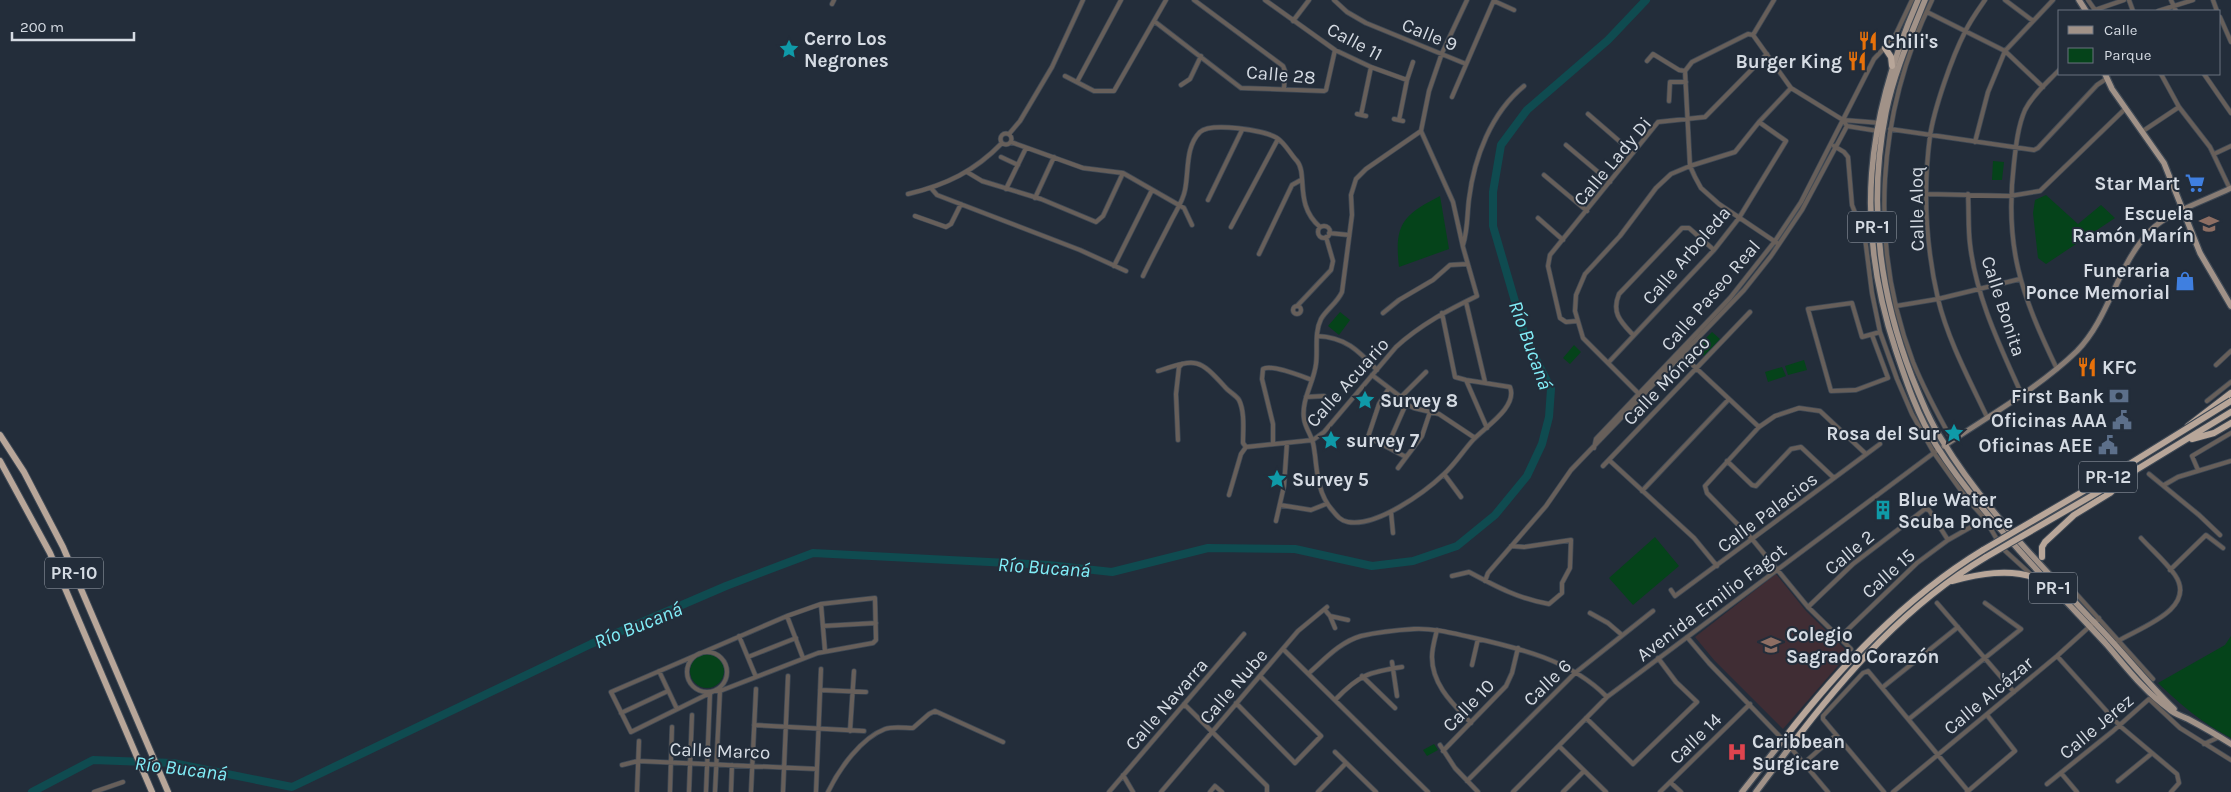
<svg xmlns="http://www.w3.org/2000/svg" width="2231" height="792" font-family="Karla,sans-serif">
<style>
.education{fill:#402d34}
.green{fill:#05431a}
.lines{fill:none;stroke-linecap:round;stroke-linejoin:round}
.river{stroke:#0f4b50;stroke-width:8}
.street-casing{stroke:#3f4955;stroke-width:5.5}
.secondary-casing{stroke:#3f4955;stroke-width:7}
.primary-casing{stroke:#3f4955;stroke-width:8}
.highway-casing{stroke:#3f4955;stroke-width:8}
.street{stroke:#675f5a;stroke-width:4}
.secondary{stroke:#887c74;stroke-width:5}
.primary{stroke:#a19288;stroke-width:5.5}
.highway{stroke:#b8a699;stroke-width:6}
.highway-bridge-casing{stroke:#3f4955;stroke-width:8;stroke-linecap:butt}
.highway-bridge{stroke:#b8a699;stroke-width:6}
.labels{text-anchor:middle;stroke-width:4;stroke-linejoin:round;paint-order:stroke}
.shield{fill:#232d3a;stroke:#a0a7b0;stroke-width:1}
.shield-label{font-size:18px;font-weight:bold;fill:#d5dbe3}
.street-label{font-size:19px;fill:#d5dbe3;stroke:#232d3a}
.poi-label{font-size:19px;font-weight:bold;fill:#d5dbe3;stroke:#232d3a;text-anchor:start}
.water-label{font-size:20px;font-style:italic;fill:#81eef8;stroke:#232d3a}
</style>
<rect width="100%" height="100%" fill="#232d3a"/>
<path class="education" d="M1776 574 1806 611 1849 653 1783 729 1714 660 1695 637Z"/>
<path class="green" d="M1993 161 2004 162 2002 180H1992Z
M2046 195 2078 224 2101 205 2115 218 2046 264 2038 258 2033 213 2035 200Z
M1440 196 1449 249 1399 267C1394 224 1403 215 1440 196Z
M1340 312 1350 320 1339 335 1328 326Z
M1712 332 1720 339 1704 356 1696 348Z
M1574 345 1581 352 1570 364 1563 358Z
M1804 360 1807 370 1788 375 1785 366Z
M1782 367 1786 376 1768 382 1765 372Z
M1655 537 1679 566 1633 605 1609 578Z
M2231 636V738C2201 722 2182 706 2158 683L2225 645Z
M690 671a17 17 0 1 1 34 0a17 17 0 1 1-34 0Z
M1434 744 1438 750 1427 756 1423 750Z"/>
<g class="lines">
<path class="river" d="M32 792 93 760 173 763 292 787 591 644 726 586 813 553 1048 565 1112 572 1208 548 1295 549 1372 566 1413 561 1457 546 1495 515 1527 476 1542 444 1549 417 1551 389 1526 339 1493 226V192L1501 145 1527 110 1608 40 1646 0"/>
<defs>
<path id="street" d="M1194 0 1283 66 1285 71 1284 89
M1265 0 1335 50 1371 67 1407 80
M1334 0 1347 12 1366 23 1466 64
M1932 0C1877 113 1868 244 1913 362 1924 389 1938 415 1952 440
M1985 0C1978 10 1970 21 1965 32 1952 57 1934 109 1930 136 1923 189 1926 247 1938 299 1948 340 1969 379 1987 417
M2005 0 2033 21
M2088 0 2095 10 2124 0
M2129 0 2133 11
M2171 0 2176 11
M2213 0 2217 11
M1494 1 1514 10
M832 4 834 0
M2158 11 2193 0
M1927 12 2005 51 2043 87
M2220 17 2231 42
M1154 21 1241 88 1324 91 1326 90 1335 50
M1293 21 1309 0
M1753 35 1748 34 1692 62 1685 71 1690 166 1695 177 1701 188 1719 204 1777 243
M1753 35 1791 88 1843 120 1847 126 1878 131
M1753 35 1774 0
M1647 61 1653 54 1679 70 1685 71
M2161 74 2179 107 2210 147 2230 189
M2204 74 2231 113
M1065 76 1094 91H1114L1166 0
M1077 82 1121 0
M1181 85 1190 79 1201 56
M1452 97 1494 0
M1669 101 1670 82H1686
M1357 114 1366 116
M1588 114 1633 153
M1361 115 1371 67
M1394 119 1403 121
M1399 120 1407 80 1413 62
M1843 120 1881 123
M1890 129 2034 150 2038 148 2097 85 2106 79
M2143 131 2179 107
M1000.5 139a5.5 5.5 0 1 1 11 0a5.5 5.5 0 1 1-11 0Z
M1009 134 1020 121 1052 67 1083 0
M1011 142 1083 168 1123 173 1184 208 1192 225
M1975 142 1988 92 2005 51 2053 0
M1566 145 1610 182
M1834 146 1844 152 1848 157 1852 205 1865 238 1872 293 1880 332 1897 379 1912 414 1934 453 1967 499 1985 519 2002 548 2058 599
M2214 154 2231 146
M1001 157 1018 165
M967 172 982 181 1041 199 1096 222 1103 216 1123 173
M1544 175 1587 211
M931 188 937 195 1080 250 1126 271
M1006 189 1026 148
M908 194C946 185 975 171 1002 143
M1927 194 2010 196 2040 191 2126 108
M1968 194C1969 211 1968 228 1970 244 1976 297 2000 346 2021 393
M1035 198 1054 157
M1208 200 1242 130
M915 216 946 227 951 224 961 204
M1538 218 1563 240
M1318 232a6 6 0 1 1 12 0a6 6 0 1 1-12 0Z
M1231 227 1278 139
M1329 233 1349 235
M1463 245C1468 229 1467 214 1469 199 1474 158 1491 113 1524 86
M1259 254 1292 185 1301 180
M1114 266 1152 190
M1143 276C1152 257 1162 239 1171 221 1176 211 1183 201 1185 190 1189 171 1185 147 1200 132 1211 122 1265 130 1277 138 1285 143 1291 155 1297 161 1308 174 1294 205 1320 227
M1466 302 1485 382
M1297 306 1331 270 1333 261 1326 237
M1896 306 1938 299 2020 279
M1293 310a4 4 0 1 1 8 0a4 4 0 1 1-8 0Z
M1383 313 1399 300 1433 280 1450 265 1467 264
M1442 313 1455 377 1466 380 1510 387C1518 407 1485 427 1473 440 1463 451 1455 464 1444 474 1424 493 1377 527 1348 522 1341 521 1337 516 1333 511 1319 496 1317 475 1315 455 1314 450 1314 444 1312 440 1310 433 1305 427 1304 419 1301 400 1314 382 1316 364 1318 350 1314 333 1321 319 1327 309 1337 303 1342 292L1352 215 1351 195 1356 179 1366 169 1421 131 1429 91 1442 53 1467 0
M1577 321 1566 322 1560 318 1548 266 1550 255 1658 122 1705 117 1767 54
M1633 335C1621 322 1611 313 1619 294L1682 228H1689L1714 250
M1872 335 1888 378 1856 390 1831 391 1808 309 1852 303 1862 337 1880 332
M1317 336C1345 337 1358 350 1377 370
M1682 355 1759 427
M1608 363 1714 250 1739 218 1786 141 1759 122
M2216 365 2231 351
M2057 369C2021 294 2004 247 2014 163 2016 145 2018 126 2025 110 2033 94 2048 82 2060 69
M1158 371C1196 359 1198 357 1225 387 1229 392 1236 395 1239 400 1245 412 1243 430 1243 443L1246 447
M1372 375 1401 397 1406 404 1414 408 1439 414 1475 438
M1466 380 1487 428
M1389 388 1379 404 1368 437 1406 457
M1639 394 1583 338 1575 311 1576 295 1585 274 1620 236 1656 188 1671 174 1690 166 1735 152 1759 122 1791 88
M1306 397 1324 396
M1401 397 1426 372
M2207 401 2231 382
M1178 440 1176 394 1179 367 1182 364
M1273 443V424L1262 379 1263 369C1272 364 1301 376 1312 380
M1387 447 1406 404
M1594 448 1596 439 1730 298 1775 241 1801 202 1874 59 1894 38 1912 0
M1609 460 1694 538 1717 566
M1727 461 1752 485 1756 486 1791 449 1801 447 1834 478
M1603 466 1750 312
M1398 468 1422 436 1430 412
M2198 470 2192 456 2231 433
M1444 474 1461 497
M2149 474 2199 515 2220 535
M2164 485 2178 477 2231 461
M1642 491 1729 399
M1229 495 1241 454 1246 447 1313 440 1324 432 1396 347C1420 325 1448 310 1477 296L1463 247 1453 202 1421 131
M1280 505 1311 510 1326 504
M1391 512 1393 533
M1276 521 1284 486 1287 443
M2170 570 2206 535 2223 548
M1452 576 1469 572C1495 586 1519 599 1549 604L1562 593V583L1570 568 1571 540 1524 547 1511 546
M1485 581 1488 573 1546 506 1571 470 1744 290 1771 256 1802 210 1847 126
M2072 589 2153 679
M1671 590 1675 596 1880 444
M875 598 876 640 873 643 818 653 720 691H714L631 732 611 692 787 616 821 604Z
M1937 603 2014 692
M821 604 825 651
M1808 607 1853 564 1925 509 1929 510 1948 540
M1325 610 1330 616 1348 620
M1590 613 1608 623 1622 635
M787 616 803 658
M1330 616 1335 628
M823 626 876 623
M1437 630C1435 638 1432 648 1432 657 1432 685 1453 704 1471 723
M739 636 756 677
M1687 637 1709 663 1790 747 1828 792
M1839 638 1917 563 1948 540 1985 519
M2118 641C2139 628 2198 609 2175 575 2166 562 2152 550 2141 538
M1283 649 1428 792
M1851 649 1808 607 1752 539 1707 493 1705 486 1759 427 1775 416 1799 408 1820 411 1866 454
M687 672a20 20 0 1 1 40 0a20 20 0 1 1-40 0Z
M2057 656 2120 726 2177 774 2179 783 2171 792
M748 657 796 638
M1392 662 1397 696
M1472 665 1478 639
M659 671 677 709
M1309 673C1325 659 1340 642 1361 636 1378 632 1397 630 1414 629 1433 628 1452 633 1470 637 1519 648 1571 660 1607 697
M1362 676 1395 708
M1883 687 1958 627
M820 690 866 692
M1336 699C1359 675 1369 672 1402 667
M1236 703 1295 763 1321 736 1260 676
M1184 704 1267 786V792
M621 713 668 691
M1586 718 1633 764 1697 702 1676 682 1658 658
M1909 719 2021 629 1985 603
M754 725 864 731
M850 731 854 671
M2204 744 2219 737
M1440 745 1455 768 1478 792
M1559 746 1606 792
M1443 751 1506 686 1512 673 1518 648
M1335 752 1376 792
M1804 763 1836 735
M622 765 638 761 817 769
M2061 773 2077 792
M1123 775 1133 792
M1467 781 1575 673 1653 611
M2118 781 2151 754
M1670 782 1681 792
M2047 784 2113 731 2149 699 2180 728 2231 760
M94 792 123 782
M637 792 639 741
M670 792 672 727
M689 792 692 715
M706 792 710 694
M715 792 720 691
M731 792 732 765
M751 792 756 689
M783 792 788 676
M816 792 821 669
M828 792C839 769 861 738 885 729 893 726 905 728 913 728L929 714 935 711 1003 742
M1109 792 1244 634
M1161 792 1298 631 1327 607
M1210 792 1215 786 1222 792
M1318 792 1346 763
M1513 792 1607 697 1939 449
M1563 792 1584 771
M1660 792 1750 704
M1884 792 1823 719V716L1863 673 1868 671 1968 791
M1893 792 2057 656 2099 618
M1967 792 2015 751 1987 715"/>
<path id="secondary" d="M1944 446C1987 417 2040 387 2077 351 2110 317 2117 265 2150 231 2168 212 2207 200 2231 188"/>
<path id="primary" d="M1918 0C1866 120 1854 225 1896 351 1907 384 1918 416 1936 445 1967 494 2007 537 2046 580 2066 602 2087 623 2107 645 2126 667 2145 692 2169 709 2174 714 2182 716 2188 719 2203 727 2217 735 2231 744
M1925 0C1910 37 1894 73 1886 112 1868 202 1879 292 1912 377 1921 399 1929 420 1942 440 1982 506 2039 563 2091 619 2120 648 2145 681 2174 709
M2079 0 2086 11
M2105 74 2112 89 2164 163 2200 253 2231 306
M1742 792 1783 740
M1756 792 1790 747"/>
<path id="highway" d="M1885 48 1891 57 1892 66
M2188 426 2231 393
M0 435 24 472 63 547 168 792
M2192 439 2214 433 2231 423
M0 461 50 553 152 792
M2042 557V547L2045 542 2074 515 2110 493 2131 473 2231 412
M1952 581C1979 574 2009 568 2036 578
M1783 740C1839 668 1904 598 1983 550
M1790 747C1845 674 1907 604 1986 557"/>
</defs>
<use href="#street" class="street-casing"/>
<use href="#secondary" class="secondary-casing"/>
<use href="#primary" class="primary-casing"/>
<use href="#highway" class="highway-casing"/>
<use href="#street" class="street"/>
<use href="#secondary" class="secondary"/>
<use href="#primary" class="primary"/>
<use href="#highway" class="highway"/>
<defs>
<path id="highway-bridge" d="M1983 550 2123 468 2231 401
M1986 557 2131 473"/>
</defs>
<use href="#highway-bridge" class="highway-bridge-casing"/>
<use href="#highway-bridge" class="highway-bridge"/>
</g>
<defs>
<symbol id="restaurant-bare" viewBox="-9 -9 18 18"><path d="M-5-6h1v4h1v-4h1v4h1v-4h1v5L-1.5 .5V6h-2V.5L-5-1ZM5-6V6H3V1.5H1.5Q1.5-4 5-6Z" fill="#e8710a" stroke="#232d3a" stroke-width="2.5" paint-order="stroke"/></symbol>
<symbol id="sight-bare" viewBox="-9 -9 18 18"><path d="M0-6L1.8-2.2L6-1.7L2.9 1.2L3.7 5.4L0 3.3L-3.7 5.4L-2.9 1.2L-6-1.7L-1.8-2.2Z" fill="#0f9aa8" stroke="#232d3a" stroke-width="2.5" paint-order="stroke"/></symbol>
<symbol id="supermarket-bare" viewBox="-9 -9 18 18"><path d="M-6-5.5h2.5l.6 2H6L4.5 2H-2.5L-4.4-4H-6ZM-1.5 3.2a1.3 1.3 0 1 0 .1 0ZM3 3.2a1.3 1.3 0 1 0 .1 0Z" fill="#3f7fe0" stroke="#232d3a" stroke-width="2.5" paint-order="stroke"/></symbol>
<symbol id="school-bare" viewBox="-9 -9 18 18"><path d="M0-5L7-2L0 1L-7-2ZM-4 1L0 2.5L4 1V4Q0 6-4 4Z" fill="#8d6e63" stroke="#232d3a" stroke-width="2.5" paint-order="stroke"/></symbol>
<symbol id="shop-bare" viewBox="-9 -9 18 18"><path d="M-5-2.5h2.3a2.7 3.5 0 0 1 5.4 0H5L5.5 6h-11ZM-1.5-2.5h3a1.5 2.3 0 0 0-3 0Z" fill="#3f7fe0" stroke="#232d3a" stroke-width="2.5" paint-order="stroke"/></symbol>
<symbol id="bank-bare" viewBox="-9 -9 18 18"><path d="M-6-4H6V4H-6ZM0-2.3a2.3 2.3 0 1 0 0 4.6a2.3 2.3 0 1 0 0-4.6Z" fill="#5c6f8a" stroke="#232d3a" stroke-width="2.5" paint-order="stroke"/></symbol>
<symbol id="civic-bare" viewBox="-9 -9 18 18"><path d="M-.6-6.5H3V-4.5H.6V-3L4-1V1h2V6H-6V1h2V-1L-.6-3ZM-1.2 2.5V6h2.4V2.5Z" fill="#5c6f8a" stroke="#232d3a" stroke-width="2.5" paint-order="stroke"/></symbol>
<symbol id="building-bare" viewBox="-9 -9 18 18"><path d="M-4-6H4V6H1V3H-1V6H-4ZM-2.5-4.3h1.7v1.8h-1.7ZM.8-4.3h1.7v1.8H.8ZM-2.5-1h1.7V.8h-1.7ZM.8-1h1.7V.8H.8Z" fill="#0f9aa8" stroke="#232d3a" stroke-width="2.5" paint-order="stroke"/></symbol>
<symbol id="university-bare" viewBox="-9 -9 18 18"><path d="M0-5L7-2L0 1L-7-2ZM-4 1L0 2.5L4 1V4Q0 6-4 4Z" fill="#8d6e63" stroke="#232d3a" stroke-width="2.5" paint-order="stroke"/></symbol>
<symbol id="hospital-bare" viewBox="-9 -9 18 18"><path d="M-5-5h3v3.5h4V-5h3V5h-3V1.5h-4V5h-3Z" fill="#e0444e" stroke="#232d3a" stroke-width="2.5" paint-order="stroke"/></symbol>
</defs>
<g fill-rule="evenodd">
<use href="#restaurant-bare" x="1854" y="27" width="28" height="28"/>
<use href="#sight-bare" x="775" y="35" width="28" height="28"/>
<use href="#restaurant-bare" x="1843" y="47" width="28" height="28"/>
<use href="#supermarket-bare" x="2181" y="169" width="28" height="28"/>
<use href="#school-bare" x="2195" y="210" width="28" height="28"/>
<use href="#shop-bare" x="2171" y="267" width="28" height="28"/>
<use href="#restaurant-bare" x="2073" y="353" width="28" height="28"/>
<use href="#bank-bare" x="2105" y="382" width="28" height="28"/>
<use href="#sight-bare" x="1351" y="386" width="28" height="28"/>
<use href="#civic-bare" x="2108" y="406" width="28" height="28"/>
<use href="#sight-bare" x="1940" y="419" width="28" height="28"/>
<use href="#sight-bare" x="1317" y="426" width="28" height="28"/>
<use href="#civic-bare" x="2094" y="431" width="28" height="28"/>
<use href="#sight-bare" x="1263" y="465" width="28" height="28"/>
<use href="#building-bare" x="1869" y="496" width="28" height="28"/>
<use href="#university-bare" x="1757" y="631" width="28" height="28"/>
<use href="#hospital-bare" x="1723" y="738" width="28" height="28"/>
</g>
<g class="labels">
<g class="shield">
<rect x="1848" y="211.5" width="48" height="31" rx="4"/>
<rect x="2079" y="461.5" width="58" height="31" rx="4"/>
<rect x="45" y="557.5" width="58" height="31" rx="4"/>
<rect x="2029" y="572.5" width="48" height="31" rx="4"/>
</g>
<g class="shield-label">
<text x="1872" y="233">PR-1</text>
<text x="2108" y="483">PR-12</text>
<text x="74" y="579">PR-10</text>
<text x="2053" y="594">PR-1</text>
</g>
<g class="street-label">
<text transform="translate(1430 34) rotate(22)" y="7">Calle 9</text>
<text transform="translate(1355 41) rotate(28)" y="7">Calle 11</text>
<text transform="translate(1281 74) rotate(5)" y="7">Calle 28</text>
<text transform="translate(1612 161) rotate(-50)" y="7">Calle Lady Di</text>
<text transform="translate(1916 209) rotate(-91)" y="7">Calle Aloq</text>
<text transform="translate(1686 255) rotate(-49)" y="7">Calle Arboleda</text>
<text transform="translate(1710 295) rotate(-49)" y="7">Calle Paseo Real</text>
<text transform="translate(2004 306) rotate(72)" y="7">Calle Bonita</text>
<text transform="translate(1666 380) rotate(-46)" y="7">Calle Mónaco</text>
<text transform="translate(1347 382) rotate(-48)" y="7">Calle Acuario</text>
<text transform="translate(1767 512) rotate(-37)" y="7">Calle Palacios</text>
<text transform="translate(1849 552) rotate(-40)" y="7">Calle 2</text>
<text transform="translate(1888 573) rotate(-42)" y="7">Calle 15</text>
<text transform="translate(1711 602) rotate(-37)" y="7">Avenida Emilio Fagot</text>
<text transform="translate(1547 682) rotate(-44)" y="7">Calle 6</text>
<text transform="translate(1233 686) rotate(-49)" y="7">Calle Nube</text>
<text transform="translate(1988 695) rotate(-40)" y="7">Calle Alcázar</text>
<text transform="translate(1166 704) rotate(-49)" y="7">Calle Navarra</text>
<text transform="translate(1468 705) rotate(-46)" y="7">Calle 10</text>
<text transform="translate(2096 726) rotate(-40)" y="7">Calle Jerez</text>
<text transform="translate(1695 738) rotate(-44)" y="7">Calle 14</text>
<text transform="translate(720 750) rotate(2)" y="7">Calle Marco</text>
</g>
<g class="poi-label">
<text x="804" y="45">Cerro Los<tspan x="804" dy="22">Negrones</tspan></text>
<text x="1883" y="48">Chili's</text>
<text x="1842" y="68" text-anchor="end">Burger King</text>
<text x="2180" y="190" text-anchor="end">Star Mart</text>
<text x="2194" y="220" text-anchor="end">Escuela<tspan x="2194" dy="22">Ramón Marín</tspan></text>
<text x="2170" y="277" text-anchor="end">Funeraria<tspan x="2170" dy="22">Ponce Memorial</tspan></text>
<text x="2102" y="374">KFC</text>
<text x="2104" y="403" text-anchor="end">First Bank</text>
<text x="1380" y="407">Survey 8</text>
<text x="2107" y="427" text-anchor="end">Oficinas AAA</text>
<text x="1939" y="440" text-anchor="end">Rosa del Sur</text>
<text x="1346" y="447">survey 7</text>
<text x="2093" y="452" text-anchor="end">Oficinas AEE</text>
<text x="1292" y="486">Survey 5</text>
<text x="1898" y="506">Blue Water<tspan x="1898" dy="22">Scuba Ponce</tspan></text>
<text x="1786" y="641">Colegio<tspan x="1786" dy="22">Sagrado Corazón</tspan></text>
<text x="1752" y="748">Caribbean<tspan x="1752" dy="22">Surgicare</tspan></text>
</g>
<g class="water-label">
<text transform="translate(1531 345) rotate(70)" y="7">Río Bucaná</text>
<text transform="translate(1044 567) rotate(4)" y="7">Río Bucaná</text>
<text transform="translate(638 625) rotate(-22)" y="7">Río Bucaná</text>
<text transform="translate(181 768) rotate(7)" y="7">Río Bucaná</text>
</g>
</g>
<rect x="2058" y="10" width="162" height="65" fill="#232d3a" stroke="#6a737e"/>
<rect x="2068" y="26" width="25" height="8" fill="#a19288" stroke="#6a737e"/>
<text x="2104" y="35" font-size="15" fill="#d5dbe3">Calle</text>
<rect x="2068" y="48" width="25" height="15" fill="#05431a" stroke="#6a737e"/>
<text x="2104" y="60" font-size="15" fill="#d5dbe3">Parque</text>
<path d="M12 32v8h122v-8" fill="none" stroke="#d5dbe3" stroke-width="2.5"/>
<text x="20" y="32" font-size="15" fill="#d5dbe3" stroke="#232d3a" stroke-width="4" paint-order="stroke">200 m</text>
</svg>
